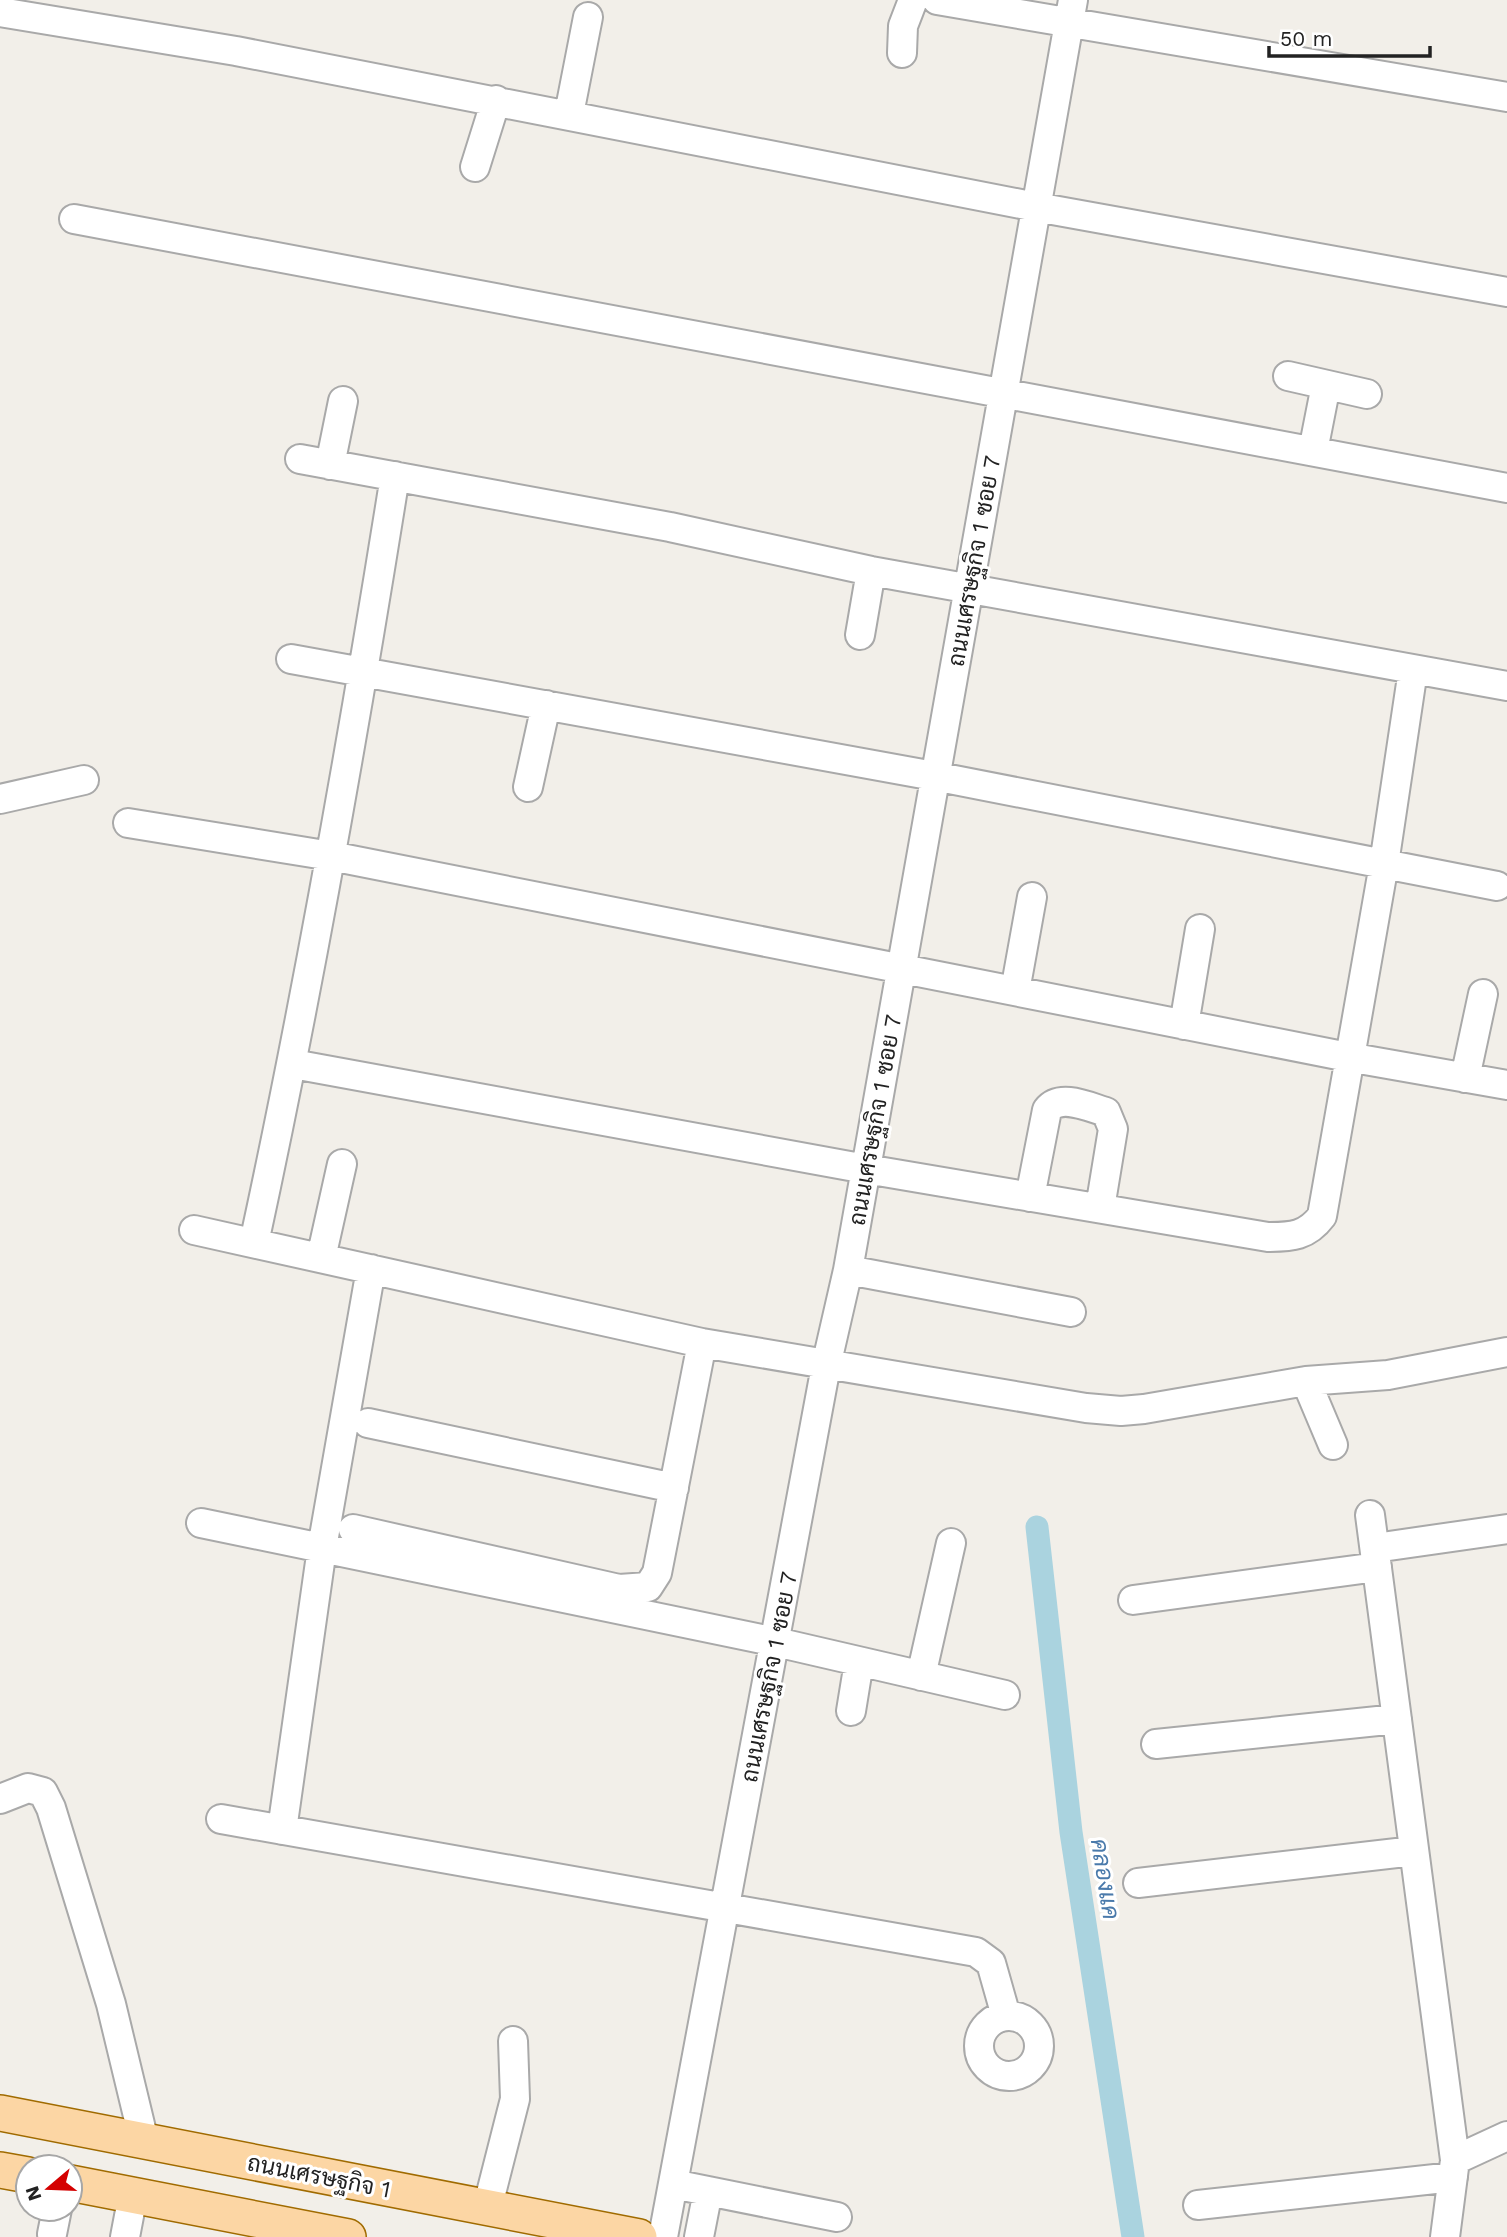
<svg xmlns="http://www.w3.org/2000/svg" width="1507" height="2237" font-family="'Work Sans',Sarabun,sans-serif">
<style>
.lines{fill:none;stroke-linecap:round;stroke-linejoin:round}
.canal{stroke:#aad3df;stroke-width:23}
.minor-casing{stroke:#a9a9a9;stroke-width:32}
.major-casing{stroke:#a06b00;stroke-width:38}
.minor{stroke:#fff;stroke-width:28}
.major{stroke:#fcd6a4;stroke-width:35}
.labels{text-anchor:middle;stroke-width:6;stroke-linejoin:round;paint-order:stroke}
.street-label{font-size:23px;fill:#222;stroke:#fff}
.water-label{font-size:24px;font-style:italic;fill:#4a7aab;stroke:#fff}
</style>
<rect width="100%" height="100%" fill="#f2efe9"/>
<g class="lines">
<path class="canal" d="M1037 1527 1071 1832 1133 2237"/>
<defs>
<path id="minor" d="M937 0 1507 97
M0 12 236 51 1036 207 1507 292
M902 53 903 26 913 0
M569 114 588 17
M475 167 496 100
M74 219 1507 488
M1288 376 1367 394
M1313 451 1326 385
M300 459 670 527 871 571 1507 686
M330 465 343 401
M860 635 871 571
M291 659 934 776 1497 886
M528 787 546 705
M0 799 84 780
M128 823 331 856 1348 1057 1507 1085
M1015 991 1032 897
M1184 1025 1200 929
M293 1064 866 1169 1268 1237C1292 1237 1307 1236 1322 1216L1384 864 1413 670
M1465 1078 1483 994
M1030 1197 1047 1110C1060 1093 1089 1107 1106 1112L1113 1129 1100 1208
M194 1230 702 1343 1086 1408 1121 1411 1144 1409 1306 1381 1388 1375 1507 1352
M254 1243C309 989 354 733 395 476
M321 1258 342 1164
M848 1270 1071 1312
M1306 1381 1333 1445
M368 1423 674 1488
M1370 1515 1455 2160 1445 2237
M201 1523 776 1642 1005 1695
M353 1529 619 1589 648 1587 657 1573 702 1343
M1375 1548 1507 1529
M1133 1600 1377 1567
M921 1676 951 1543
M851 1711 859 1662
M1156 1744 1397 1719
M0 1799 28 1788 43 1792 51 1808 111 2004 144 2141
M221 1819 976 1952 991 1963 1006 2016
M282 1830 322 1548 371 1269
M1138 1883 1414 1851
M979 2046a30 30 0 1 1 60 0a30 30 0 1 1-60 0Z
M1455 2160 1507 2136
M673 2184 837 2217
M1198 2205 1453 2177
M487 2209 515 2099 513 2041
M52 2234 57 2209
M125 2237 133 2195
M663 2237 826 1366 848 1270 1073 0
M699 2237 708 2191"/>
<path id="major" d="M0 2113 639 2237
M0 2170 28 2175
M70 2183 348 2237"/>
</defs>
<use href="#minor" class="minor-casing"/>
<use href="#major" class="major-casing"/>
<use href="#minor" class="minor"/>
<use href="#major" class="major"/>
</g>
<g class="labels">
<g class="street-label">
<text transform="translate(974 561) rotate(-80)" y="8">ถนนเศรษฐกิจ 1 ซอย 7</text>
<text transform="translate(875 1120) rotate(-80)" y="8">ถนนเศรษฐกิจ 1 ซอย 7</text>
<text transform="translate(769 1677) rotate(-79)" y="8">ถนนเศรษฐกิจ 1 ซอย 7</text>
<text transform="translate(319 2176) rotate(11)" y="8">ถนนเศรษฐกิจ 1</text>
</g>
<g class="water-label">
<text transform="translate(1105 1879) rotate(81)" y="8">คลองแค</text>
</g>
</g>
<g transform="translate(49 2188) rotate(251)"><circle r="33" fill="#ffffff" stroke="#a7a7a7" stroke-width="2"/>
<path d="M0-5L12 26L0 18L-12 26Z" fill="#d40000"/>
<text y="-10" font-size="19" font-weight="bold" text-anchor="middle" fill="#222222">N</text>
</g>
<path d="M1269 46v10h161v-10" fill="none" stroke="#222222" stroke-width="3.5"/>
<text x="1280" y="46" font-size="21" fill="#222222" stroke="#ffffff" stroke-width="5" paint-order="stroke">50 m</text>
</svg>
